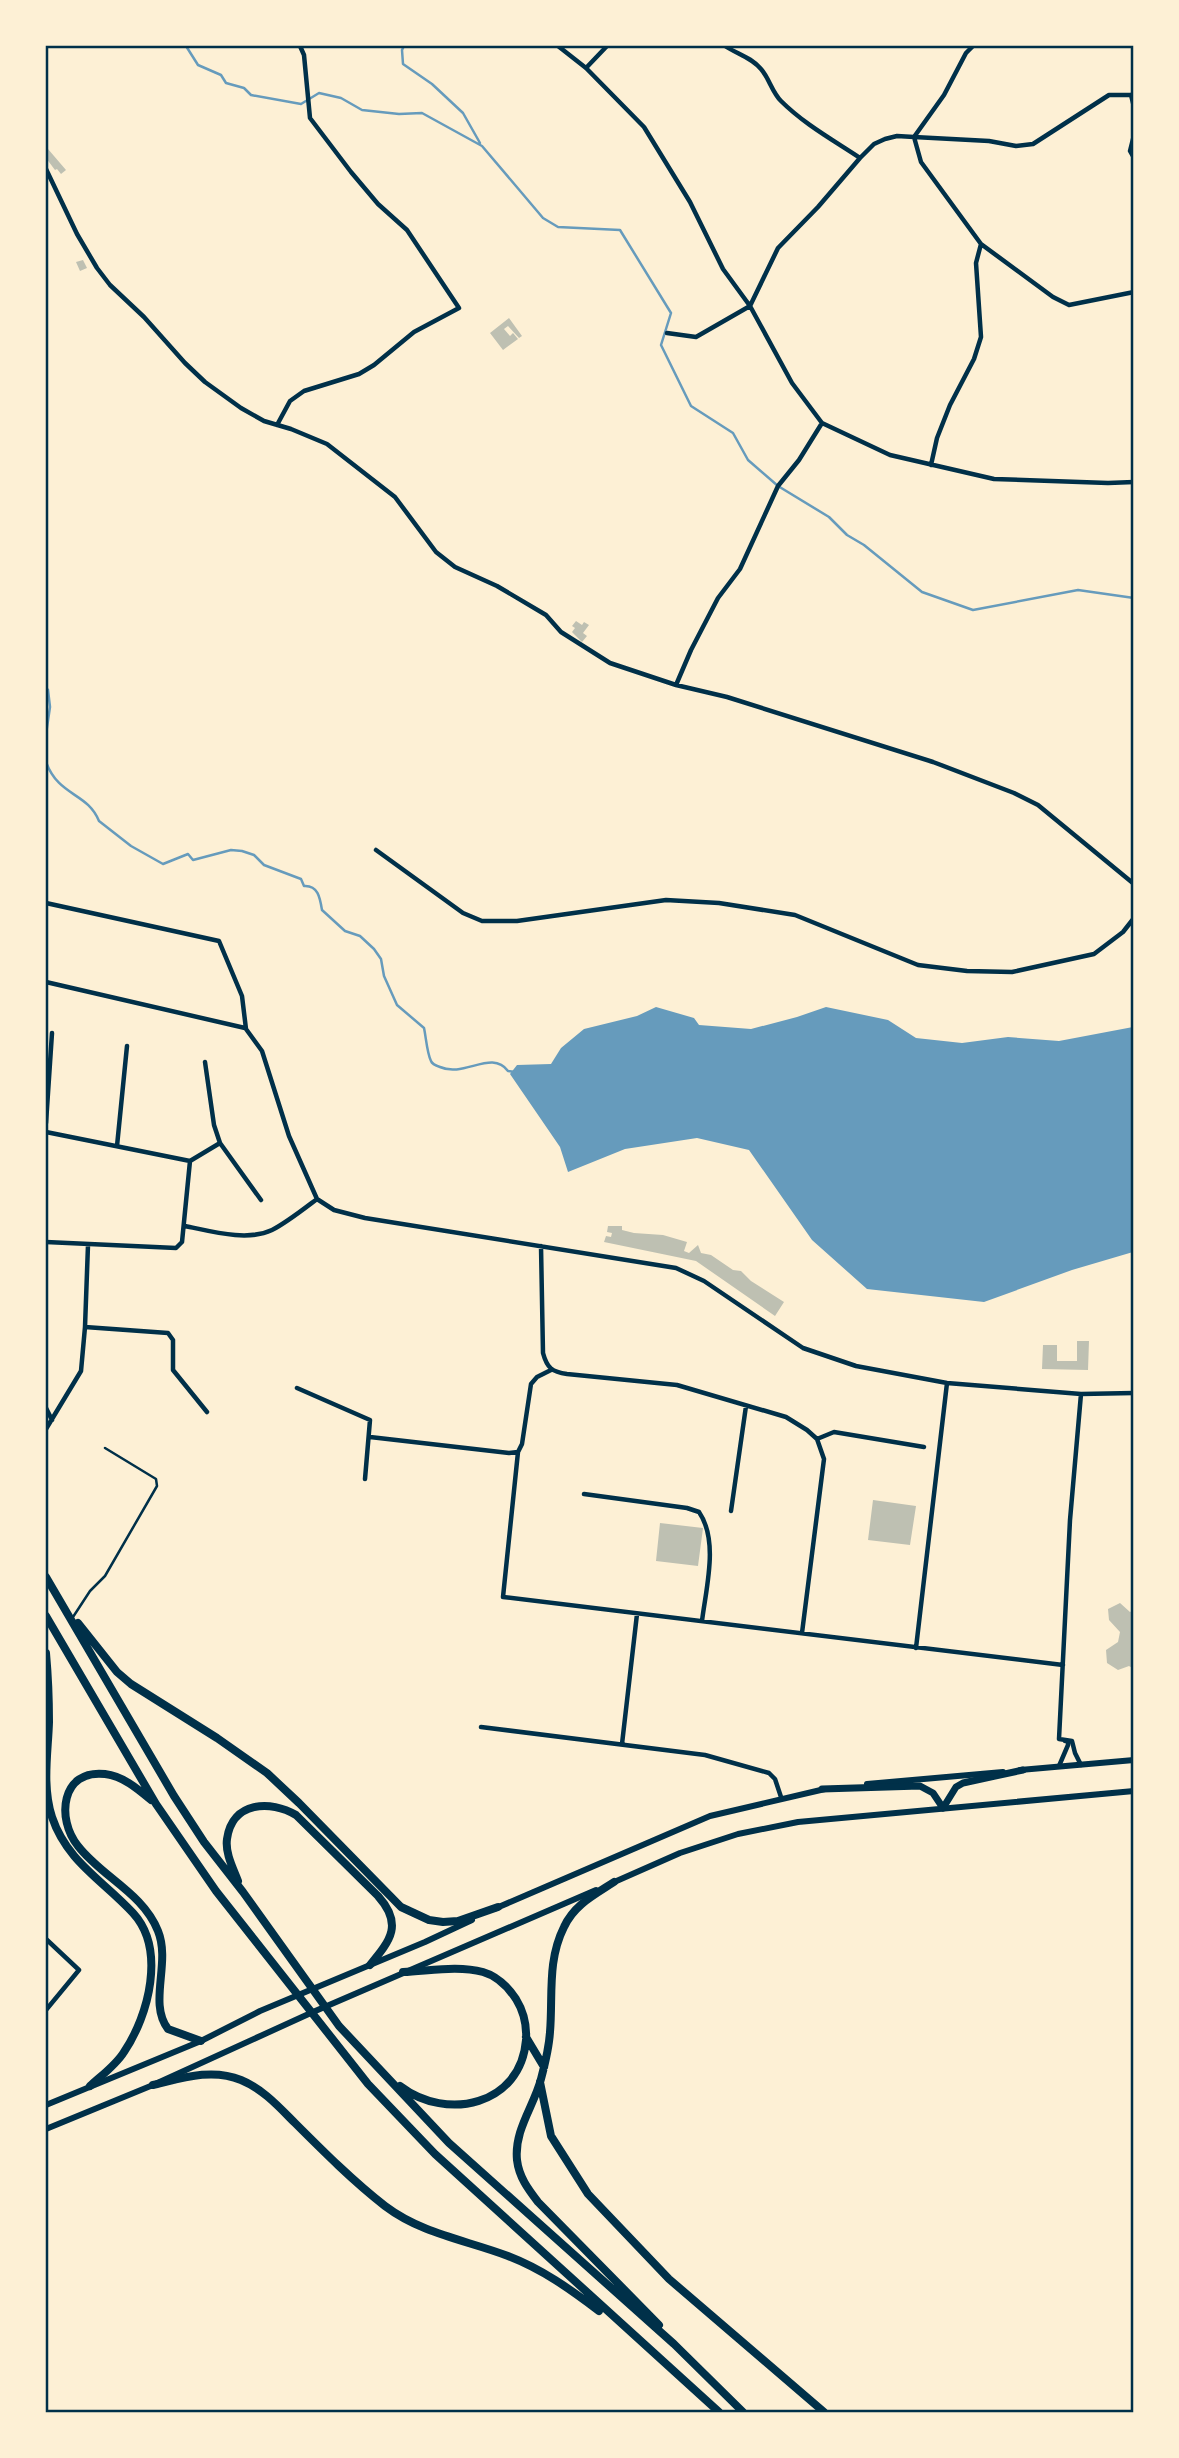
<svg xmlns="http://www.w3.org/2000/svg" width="1179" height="2458" font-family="Rubik,sans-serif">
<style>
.water{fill:#669bbc}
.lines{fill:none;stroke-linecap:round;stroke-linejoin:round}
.stream{stroke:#669bbc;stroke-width:2.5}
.building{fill:#bec0b2}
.service{stroke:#003049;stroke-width:2.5}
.minor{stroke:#003049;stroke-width:4.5}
.secondary{stroke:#003049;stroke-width:6}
.primary{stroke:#003049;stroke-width:7}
.trunk{stroke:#003049;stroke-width:8}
.neatline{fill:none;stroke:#003049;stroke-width:2.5}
</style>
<rect width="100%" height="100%" fill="#fdf0d5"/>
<path class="water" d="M656 1007 694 1018 699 1025 751 1029 797 1017 826 1007 888 1020 916 1038 962 1043 1008 1037 1059 1041 1133 1027V1252L1072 1270 984 1302 867 1289 812 1240 749 1150 697 1138 625 1149 568 1172 560 1147 510 1074 517 1065 551 1064 561 1048 584 1029 637 1016Z"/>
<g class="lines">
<path class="stream" d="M186 46 198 65 221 75 226 83 244 88 251 95 301 104 319 93 341 98 362 110 399 114 422 113 482 146 543 218 558 227 620 230 671 313 661 345 691 406 733 433 748 460 778 486 829 517 847 535 864 545 922 592 973 610 1078 590 1134 598
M404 46 402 50 403 64 432 84 463 113 480 143
M46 688 48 690 50 707 46 734
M46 762C59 797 87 792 99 821L131 846 163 864 188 854 193 860 231 850 242 851 254 855 264 865 301 879 304 886C318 885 320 898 322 910L345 931 360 936 374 949 381 959 384 976 397 1005 424 1028C426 1037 427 1053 431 1061 432 1064 437 1066 440 1067 464 1078 492 1049 508 1071L515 1072"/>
</g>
<path class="building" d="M48 149 66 170 61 174 57 169 55 170 46 158V150Z
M83 260 87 268 80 271 76 262Z
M509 318 522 336 519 338 508 326 504 329 510 336 513 333 518 339 503 350 490 333Z
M576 621 582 625 584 622 589 625 583 633 587 636 582 642 572 632 575 628 572 626Z
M608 1226H622V1230L634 1233 663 1235 687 1242 684 1251 689 1253 698 1245 701 1253 711 1255 733 1270 741 1271 751 1281 784 1302 775 1316 696 1261 604 1242 606 1236 611 1237 612 1233 607 1232Z
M1077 1341H1089L1088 1370 1042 1369 1043 1345H1057V1361H1077Z
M873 1500 916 1506 910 1545 868 1540Z
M660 1523 703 1528 698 1566 656 1561Z
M1120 1603 1130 1612 1134 1610V1669L1129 1666 1118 1670 1107 1663 1106 1650 1118 1642 1120 1632 1109 1620 1108 1609Z"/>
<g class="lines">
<path class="service" d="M73 1617 90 1591 105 1576 157 1486 156 1479 105 1448"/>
<path class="minor" d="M558 46 586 68 644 127 690 202 723 269 750 306 792 383 822 423 890 455 994 479 1108 483 1134 482
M725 46C737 54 751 57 761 69 769 78 772 92 781 101 804 124 833 140 860 158
M586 68 607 46
M1131 95 1134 107
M1134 135 1130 151 1134 158
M46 169 77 234 97 268 110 285 144 317 185 363 205 382 241 408 264 421 291 429 327 444 395 497 436 552 455 567 497 586 546 615 561 632 610 663 676 685 727 697 933 762 1014 793 1038 805 1134 884
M981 244 1053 297 1069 305 1134 292
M667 333 696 337 750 306 778 248 818 207 860 158 874 144 885 139 897 136 914 137 944 95 966 53 973 46
M277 425 290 401 304 391 359 374 374 365 414 332 459 308 407 230 378 204 351 172 310 118 304 55 300 46
M931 465 937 438 950 405 974 359 981 337 976 263 981 244 921 162 914 137 989 141 1016 146 1033 144 1109 95H1131L1134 93
M676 685 691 650 718 598 740 569 778 486 799 460 822 423
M376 850 463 913 482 921H517L666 900 719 903 795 915 918 965 967 971 1012 972 1094 954 1123 932 1134 918
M46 903 219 941 242 996 246 1029 262 1051 289 1136 317 1199 334 1210 365 1218 676 1268 704 1281 803 1348 856 1366 947 1383 1081 1394 1134 1393
M46 982 245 1028
M205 1062 214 1125 220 1143 261 1200
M46 1123 52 1033
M46 1132 190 1161 182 1242 176 1248 46 1242
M117 1146 127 1046
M190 1161 220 1143
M185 1226C210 1231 247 1242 272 1230 286 1223 305 1208 317 1199
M541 1246 543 1353C547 1368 552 1372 567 1374L677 1385 786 1417 807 1430 817 1439 824 1459 802 1633
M85 1327 168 1333 173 1340V1370L207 1412
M297 1388 370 1420 365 1479
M46 1408 52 1420
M46 1429 81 1371 85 1327 88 1245
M370 1437 509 1453 518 1452 522 1444 531 1384 537 1377 551 1370
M817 1439 834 1432 924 1447
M518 1452 503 1597 1063 1665
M584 1494 687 1508 699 1512C719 1541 706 1588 702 1621
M731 1511 746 1406
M916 1648 947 1383
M481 1727 705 1755 769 1773 775 1779 781 1797
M1059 1739 1070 1520 1081 1394
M1059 1739 1072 1741 1075 1753 1081 1765
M622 1744 637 1614
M1059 1766 1068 1745V1741H1065
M46 1939 79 1970 46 2010"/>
<path class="secondary" d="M1020 1770 1134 1760
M867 1784 1003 1772
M612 1883 680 1853 738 1834 798 1822 1134 1791
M494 1909 710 1816 825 1789
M46 2105 201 2041 260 2011 425 1942 472 1920
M46 2129 153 2085 313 2012 596 1890"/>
<path class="primary" d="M822 1789 920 1786 933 1793 943 1808 956 1787 963 1783 1023 1770"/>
<path class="trunk" d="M46 1577 174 1796 204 1842 243 1892 339 2026 449 2143 674 2344 743 2412
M46 1616 156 1804 216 1891 368 2084 435 2154 719 2412
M78 1623 117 1672 131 1684 217 1738 267 1773 299 1803 401 1907 429 1920 443 1922 458 1921 498 1907
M46 1653C48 1675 49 1699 49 1722 48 1753 42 1786 52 1817 67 1862 104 1881 133 1913 166 1949 149 2015 124 2052 116 2065 102 2075 90 2086
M151 1800C138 1789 123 1776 105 1774 61 1769 56 1819 78 1846 102 1877 143 1893 158 1931 171 1963 148 2003 168 2029L201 2041
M238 1881C233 1868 225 1853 227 1839 232 1801 271 1800 296 1815L378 1896C403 1924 391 1940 370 1965
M614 1882C594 1895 574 1905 564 1927 547 1961 553 1996 550 2032 549 2048 545 2064 541 2079 534 2106 514 2130 517 2160 519 2177 528 2189 538 2202L659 2325
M526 2037 544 2067
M540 2082 551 2136 588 2194 669 2279 824 2412
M153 2085C182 2078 212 2068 241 2080 263 2089 279 2107 295 2123 324 2152 353 2181 385 2206 422 2234 466 2240 508 2256 542 2269 570 2289 599 2311
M400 2086C447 2122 521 2105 526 2040 527 2024 524 2012 516 1999 508 1987 497 1976 483 1972 458 1965 429 1971 403 1972"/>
</g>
<rect width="1179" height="2458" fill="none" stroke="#fdf0d5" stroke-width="94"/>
<rect x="47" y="47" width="1085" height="2364" class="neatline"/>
</svg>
